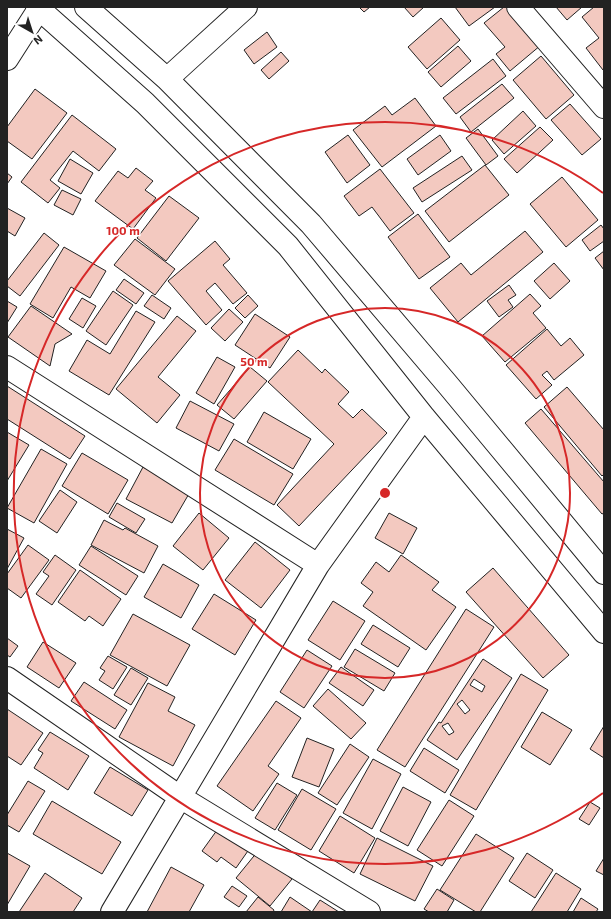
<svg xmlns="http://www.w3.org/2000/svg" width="611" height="919" font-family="'Exo 2',sans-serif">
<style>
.building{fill:#f3c9c0;stroke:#222;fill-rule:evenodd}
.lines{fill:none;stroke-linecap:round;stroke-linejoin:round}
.street-casing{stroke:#222;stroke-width:24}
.street{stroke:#fff;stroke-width:22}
.ring{fill:none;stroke:#d62828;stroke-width:2}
.centre{fill:#d62828;stroke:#fff;stroke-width:2}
.ring-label{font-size:12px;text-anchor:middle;font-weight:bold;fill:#d62828;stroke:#fff;stroke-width:3;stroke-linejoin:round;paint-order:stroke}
</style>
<rect width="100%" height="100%" fill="#fff"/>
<path class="building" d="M359 7H370L364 12Z
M404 7H424L413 17Z
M455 7H495L469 26Z
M504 7H509L541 45 510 71 496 54 505 47 484 23Z
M556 7H582L567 20Z
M594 7H604V69L603 70 586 48 599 38 582 17Z
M441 18 460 40 427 69 408 47Z
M267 32 277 47 254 64 244 50Z
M458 46 471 61 441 87 428 72Z
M281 52 289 61 269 79 261 70Z
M541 56 574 95 546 119 513 80Z
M493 59 506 76 456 114 443 98Z
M502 84 514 98 471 132 460 117Z
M35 89 67 113 32 159 7 141V127Z
M415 98 436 126 382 167 353 130 385 106 392 115Z
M570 104 601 139 582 155 551 120Z
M523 111 536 126 504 154 492 140Z
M72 115 116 149 99 171 73 151 50 180 60 188 48 203 21 182Z
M540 127 553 140 517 173 504 159Z
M478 129 498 156 486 165 466 138Z
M348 135 370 165 347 183 325 152Z
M440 135 451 151 418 175 407 159Z
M462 156 472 170 422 202 413 188Z
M70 159 93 173 81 194 58 181Z
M485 165 509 195 449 242 425 211Z
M136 168 153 181 145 190 156 198 133 229 95 201 118 171 128 178Z
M380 169 414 213 390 231 372 207 359 216 344 196Z
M7 173 12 177 7 184Z
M562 177 598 220 566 247 530 204Z
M62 190 81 199 73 215 54 205Z
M169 196 199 218 166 261 137 238Z
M7 208 25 218 15 236 7 231Z
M418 214 450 257 419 279 388 237Z
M601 225 604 229V241L590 251 582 240Z
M525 231 543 252 458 322 430 288 461 263 471 275Z
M44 233 59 245 20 296 7 286V281Z
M135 239 175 269 155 295 114 265Z
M215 241 230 259 223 265 247 293 233 304 215 283 206 291 222 310 206 325 168 281Z
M64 247 106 271 90 298 71 287 53 318 30 304Z
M604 251V270L595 258Z
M554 263 570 281 550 299 534 281Z
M124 279 144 293 136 304 116 290Z
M509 285 516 295 508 300 513 307 499 317 487 301Z
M113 291 133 305 106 345 86 331Z
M530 294 541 306 533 313 546 328 505 362 482 336Z
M152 295 171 308 164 319 144 306Z
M248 295 258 306 245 318 235 308Z
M82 298 96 306 83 328 69 319Z
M7 301 17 307 7 323Z
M31 306 72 334 55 344 50 366 8 337Z
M229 309 243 322 225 341 211 328Z
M136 311 155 322 109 395 69 371 87 340 110 354Z
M255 314 290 337 270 368 235 345Z
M177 316 196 331 158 377 180 395 157 423 116 389Z
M547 329 561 346 570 338 584 355 554 380 547 371 542 375 552 385 536 399 506 365Z
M298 350 322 373 325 369 349 392 338 404 353 418 362 409 387 433 299 526 277 505 334 444 268 382Z
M217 357 235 367 214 404 196 393Z
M250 367 267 381 234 419 217 405Z
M7 386 85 436 70 459 7 419Z
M567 387 604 430V474L602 476 544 407Z
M190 401 234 424 219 451 176 428Z
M541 409 604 482V513L602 514 525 423Z
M264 412 311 439 293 469 247 442Z
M7 432 29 445 7 481Z
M234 439 293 474 274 505 215 470Z
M41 449 67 464 34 523 7 508Z
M82 453 128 480 108 514 62 486Z
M143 467 190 492 172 523 126 499Z
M60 490 77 502 57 533 39 521Z
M117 503 145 519 136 533 109 517Z
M199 513 229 538 203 570 173 546Z
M389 513 417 528 403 554 375 538Z
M104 520 123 530 125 528 158 546 144 573 91 545Z
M7 529 24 538 7 569Z
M255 542 290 570 261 608 225 580Z
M28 545 49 560 21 598 7 588V574Z
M91 546 138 576 126 595 79 565Z
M55 555 76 570 52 605 36 594 49 576 43 572Z
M401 555 439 582 432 590 456 607 426 650 363 606 373 592 361 583 376 562 389 572Z
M163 564 199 585 181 618 144 597Z
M493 568 569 655 543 678 466 592Z
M80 570 121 599 103 626 89 616 85 621 58 602Z
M214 594 256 620 235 655 192 629Z
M333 601 365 621 340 660 308 640Z
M466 609 494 627 405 767 377 750Z
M133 614 190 645 167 686 110 655Z
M373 625 410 648 398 667 361 644Z
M7 638 18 646 10 657 7 655Z
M43 642 76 663 59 688 27 667Z
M355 649 395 673 384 691 344 667Z
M307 650 332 666 304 708 280 692Z
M108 656 127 667 113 689 99 680 105 671 100 668Z
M483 659 512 678 457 760 427 740 439 722 441 723ZM474 679 485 686 482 692 470 685ZM462 700 470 710 465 714 457 704ZM448 723 454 732 449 735 442 726Z
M341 667 374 690 363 706 329 683Z
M131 668 148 678 131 705 114 695Z
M521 674 548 690 476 810 450 795Z
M84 682 127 710 115 729 71 701Z
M148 683 175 697 168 711 195 725 173 766 119 737Z
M328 689 366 723 351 739 313 706Z
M276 701 301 718 268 766 279 774 253 811 217 786Z
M7 709 43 733 21 765 7 756Z
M542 712 572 730 550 765 521 747Z
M604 726V758L590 749Z
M50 732 89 756 68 790 34 768 43 753 38 750Z
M307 738 334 749 319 787 292 777Z
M350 744 369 757 337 805 318 793Z
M424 748 459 770 445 793 410 771Z
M373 759 401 774 372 829 343 813Z
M110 767 148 790 132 816 94 793Z
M28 781 45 791 19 832 7 825V815Z
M277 783 297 795 275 830 255 818Z
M403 787 431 802 408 846 380 831Z
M302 789 336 809 311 850 278 830Z
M449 800 474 816 442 866 417 850Z
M52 801 121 842 102 874 33 834Z
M590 802 600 808 589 825 579 819Z
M340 816 375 838 354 873 319 851Z
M220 826 250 848 236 868 221 857 217 862 202 851Z
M476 834 514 858 480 912H476L440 890Z
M377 838 433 866 415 901 360 874Z
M258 851 292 879 270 906 236 878Z
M7 853 30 866 7 905Z
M527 853 553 870 535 898 509 881Z
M604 858V875L596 871Z
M171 867 204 885 189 912H147Z
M45 873 82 898 73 912H19Z
M556 873 581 889 567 912H531Z
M232 886 247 896 239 907 224 897Z
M437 889 454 900 447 912H429L424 909Z
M258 897 274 910 273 912H246Z
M290 897 312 912 320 900 339 912H281Z
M581 898 598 909 596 912H573Z"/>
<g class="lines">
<defs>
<path id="street" d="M37 7 145 103 288 246 424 417 604 632
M86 7 167 79 311 224 448 385 604 573
M518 7 604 107
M7 59 39 9
M167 79 246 7
M7 367 318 565
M7 678 180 797 369 912
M112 912 318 565 424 417"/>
</defs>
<use href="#street" class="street-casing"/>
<use href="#street" class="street"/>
</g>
<g class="ring">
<circle cx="385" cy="493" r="185"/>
<path d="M603 793A371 371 0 1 1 603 193"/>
</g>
<circle cx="385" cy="493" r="6" class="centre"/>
<g class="ring-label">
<text x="123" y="235">100 m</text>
<text x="254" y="366">50 m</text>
</g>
<rect width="611" height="919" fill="none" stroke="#222222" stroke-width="16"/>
<g transform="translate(32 32) rotate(141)" stroke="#ffffff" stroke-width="3" paint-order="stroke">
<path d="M0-3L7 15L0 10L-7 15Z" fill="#222222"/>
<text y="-6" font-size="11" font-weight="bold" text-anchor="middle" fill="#222222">N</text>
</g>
</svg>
